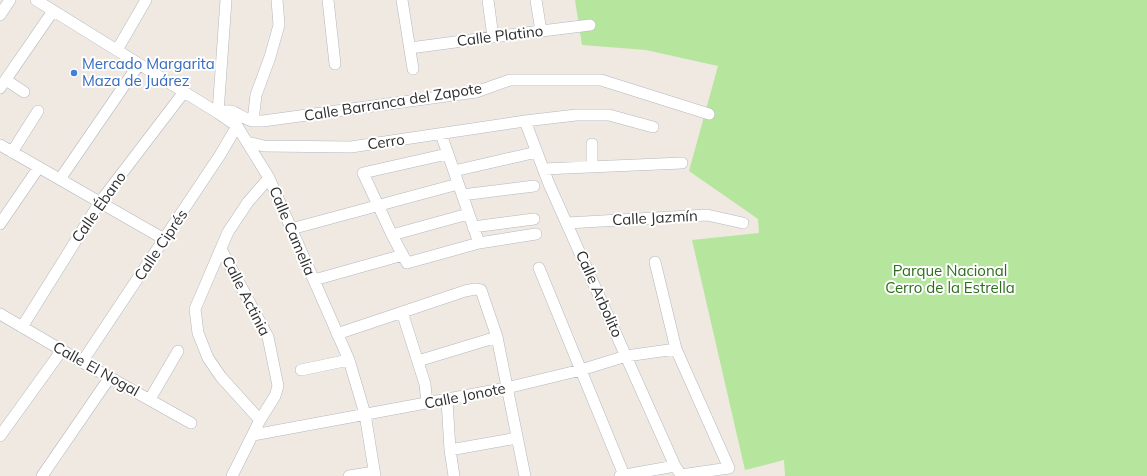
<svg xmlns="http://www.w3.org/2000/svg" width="1147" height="476" font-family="Mulish,sans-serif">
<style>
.grass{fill:#b6e59e}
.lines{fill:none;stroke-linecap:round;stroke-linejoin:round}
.street-casing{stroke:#b4b7c1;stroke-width:12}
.street{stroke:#fff;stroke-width:11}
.shop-dot{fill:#3f7fe0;stroke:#fff;stroke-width:1.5}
.labels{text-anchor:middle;stroke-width:4;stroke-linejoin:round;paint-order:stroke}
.street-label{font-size:15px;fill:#2e2e2e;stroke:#fff}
.shop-label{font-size:15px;fill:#366cbe;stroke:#fff;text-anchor:start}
.park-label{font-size:15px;fill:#2c6e1b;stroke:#fff}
</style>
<rect width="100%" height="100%" fill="#efe9e1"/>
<path class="grass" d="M575 0H1147V476H785L784 460 745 470 692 240 759 233 758 219 689 171 718 66 646 50 582 45Z"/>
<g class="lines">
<defs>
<path id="street" d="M36 0 218 113 237 126 269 178 349 360 365 414 375 476
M328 0 335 64
M402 0 413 69
M488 0 493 37
M536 0 541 31
M0 15 10 0
M410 48 493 37 590 25
M117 50 146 0
M6 80 24 92
M0 88 53 11
M218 113C237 106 237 118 253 121 256 121 260 121 263 121L476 92 510 80H601L709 114
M218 113 226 0
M253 121 256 95 270 57 279 25 277 0
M525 121 549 184 675 466
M441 134 479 243
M247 142 264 146 351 147 525 121 576 115H609L653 127
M0 145 164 239
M12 152 38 111
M447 154 363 173 392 235 407 263 479 243 536 234
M592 166V144
M543 169 682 163
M454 171 537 152
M60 179 139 64
M462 195 534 186
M567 223 707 215 743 223
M0 224 39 167
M473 227 534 219
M291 229 458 184
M392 235 468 214
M221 249 268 337 278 386 275 396 260 420 232 476
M539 268 624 475
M314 280 403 255
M402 312 425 384 427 403
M0 314 82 362 191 423
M22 327 100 202 184 92
M337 334 465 291 475 289 481 290 497 337 525 476
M418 361 497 337
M82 362 220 155 237 126
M301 370 349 360
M150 399 178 351
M447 400 450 450 454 476
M260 420 221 377 208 358 198 333 195 309 228 232 248 202 269 178
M253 435 507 388 581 370 626 356 676 349
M0 436 62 350
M450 450 517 438
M42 476 110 377
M349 476 374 472
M620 476 675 466 681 475 729 468 676 349 655 262"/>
</defs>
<use href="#street" class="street-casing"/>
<use href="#street" class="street"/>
</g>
<circle class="shop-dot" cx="74" cy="73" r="4"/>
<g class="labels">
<g class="street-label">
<text transform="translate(500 36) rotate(-7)" y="5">Calle Platino</text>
<text transform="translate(393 102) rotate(-9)" y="5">Calle Barranca del Zapote</text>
<text transform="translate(386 142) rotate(-8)" y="5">Cerro</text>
<text transform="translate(99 207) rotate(-55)" y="5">Calle Ébano</text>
<text transform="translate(655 218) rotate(-3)" y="5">Calle Jazmín</text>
<text transform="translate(292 231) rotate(67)" y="5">Calle Camelia</text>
<text transform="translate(161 245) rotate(-56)" y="5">Calle Ciprés</text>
<text transform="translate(599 294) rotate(66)" y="5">Calle Arbolito</text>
<text transform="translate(246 296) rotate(63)" y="5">Calle Actinia</text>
<text transform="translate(96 369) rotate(29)" y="5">Calle El Nogal</text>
<text transform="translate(465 396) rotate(-11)" y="5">Calle Jonote</text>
</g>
<g class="shop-label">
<text x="82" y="69">Mercado Margarita<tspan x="82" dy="17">Maza de Juárez</tspan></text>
</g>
<g class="park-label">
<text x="950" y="276">Parque Nacional<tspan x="950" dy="17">Cerro de la Estrella</tspan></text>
</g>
</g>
</svg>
